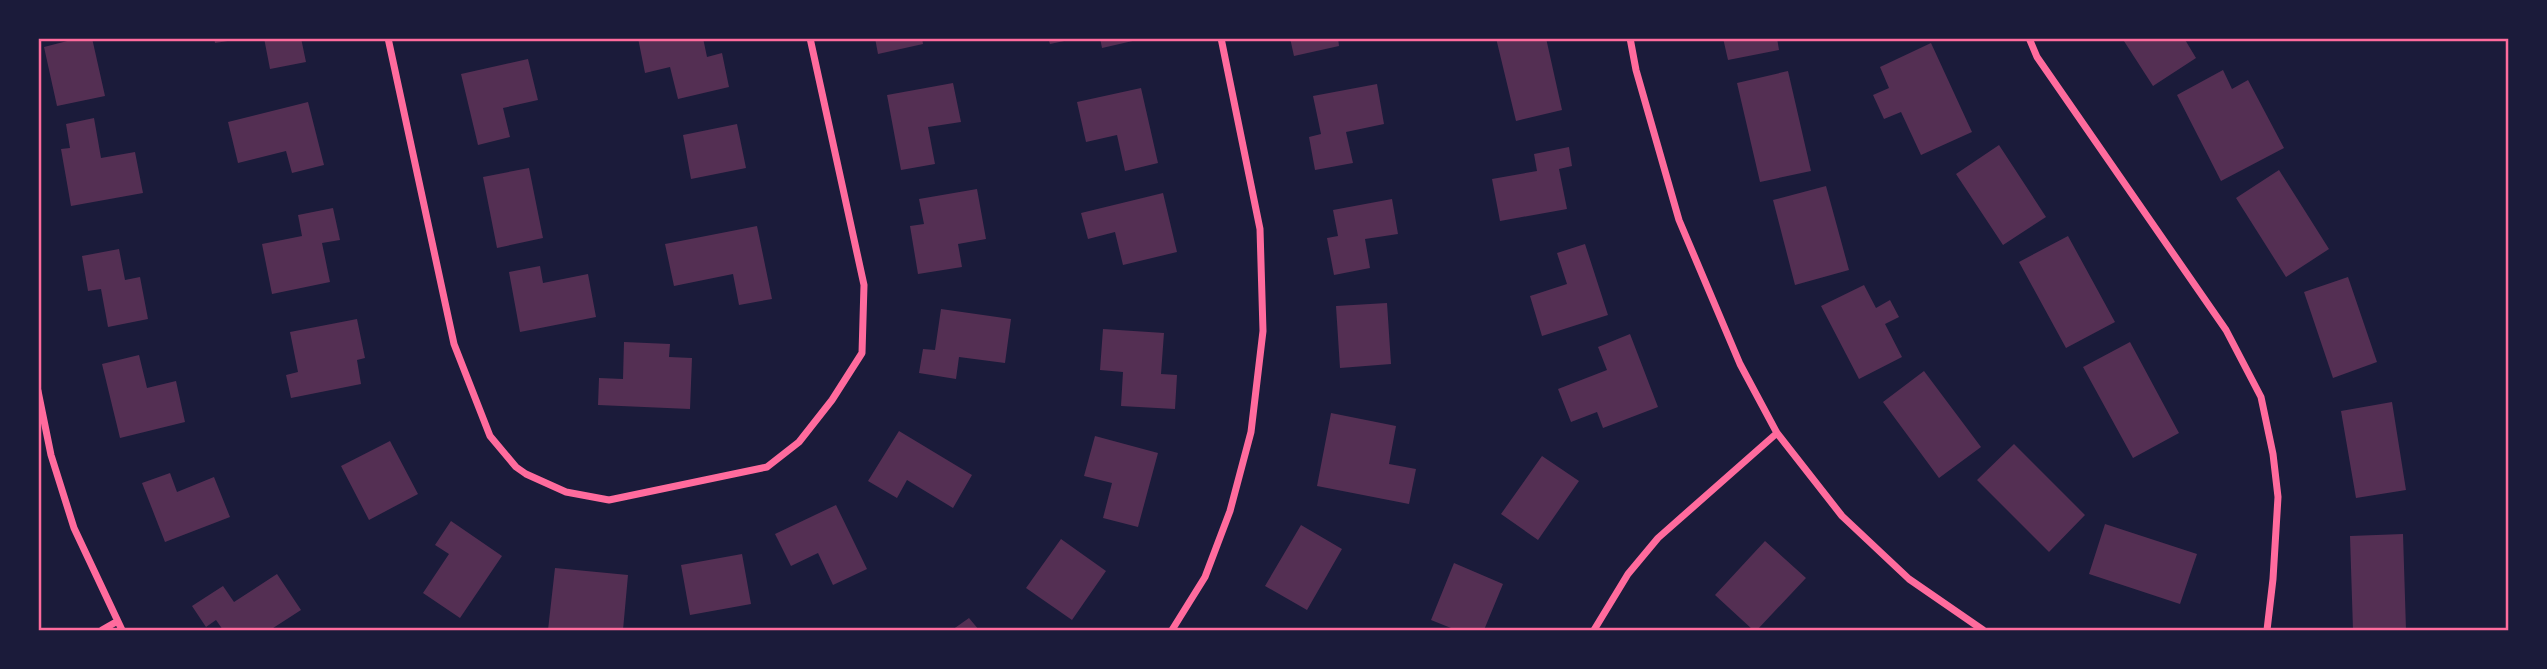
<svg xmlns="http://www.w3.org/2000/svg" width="2547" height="669" font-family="'Sofia Sans Condensed',sans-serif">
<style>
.building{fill:#542f53}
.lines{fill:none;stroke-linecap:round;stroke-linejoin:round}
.minor{stroke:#ff6b9d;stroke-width:7}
.neatline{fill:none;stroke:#ff6b9d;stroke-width:2.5}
</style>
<rect width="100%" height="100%" fill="#1b1b3a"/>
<path class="building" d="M79 38H92L105 96 57 106 44 47Z
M214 38H234V40L215 43Z
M264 38H301L306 62 270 69Z
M638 38H703L707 57 722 53 729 87 678 99 670 67 645 73Z
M875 38H922L923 44 878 54Z
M1048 38H1069V40L1050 44Z
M1100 38H1137V40L1102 48Z
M1290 38H1338L1339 46 1294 56Z
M1496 38H1546L1562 110 1516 121Z
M1723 38H1777L1779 50 1728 60Z
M2122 38H2184L2196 58 2153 86Z
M1931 43 1972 132 1921 155 1901 112 1884 119 1873 95 1889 88 1880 67Z
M528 59 538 100 503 108 510 137 478 145 461 74Z
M2223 70 2232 89 2248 80 2284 148 2221 181 2177 95Z
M1788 71 1811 171 1760 182 1737 83Z
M953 83 961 122 928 127 935 164 901 170 887 95Z
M1377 84 1384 124 1346 132 1353 163 1315 170 1309 137 1321 134 1313 96Z
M1141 88 1158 163 1125 171 1117 135 1086 142 1077 102Z
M308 102 324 165 292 173 286 151 238 163 228 122Z
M94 118 101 158 135 152 143 193 71 206 61 149 70 148 66 124Z
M737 124 746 168 691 179 683 135Z
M1999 145 2046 217 2003 245 1956 174Z
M1569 147 1572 166 1559 169 1567 209 1500 221 1492 179 1537 171 1534 154Z
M529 168 543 238 497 248 483 177Z
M2279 170 2329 249 2286 277 2236 198Z
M1826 186 1849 270 1795 285 1773 200Z
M977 189 986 239 958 244 962 267 918 274 910 226 924 224 919 199Z
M1163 193 1177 252 1123 265 1115 232 1088 239 1081 213Z
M1392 199 1398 234 1365 239 1370 268 1334 275 1327 238 1338 236 1333 210Z
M333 208 340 240 322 243 330 282 272 294 262 244 302 236 298 215Z
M757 226 772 299 739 305 733 274 674 286 665 244Z
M2068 236 2115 322 2066 348 2019 262Z
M1585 244 1608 315 1542 336 1530 296 1567 284 1557 253Z
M119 249 125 280 140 277 148 319 108 327 101 289 88 291 82 256Z
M540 266 543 283 588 274 596 317 520 332 509 272Z
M2348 277 2377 362 2333 378 2304 292Z
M1864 285 1876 308 1890 300 1899 317 1885 324 1902 357 1859 379 1821 306Z
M1387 303 1391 364 1340 368 1336 306Z
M941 309 1011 319 1005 363 959 357 956 379 919 373 923 349 935 350Z
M357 319 365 358 357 360 361 384 291 398 286 375 298 372 290 332Z
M1103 329 1164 333 1161 374 1177 375 1175 409 1121 406 1123 372 1100 370Z
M1630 334 1658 407 1603 428 1597 412 1571 422 1558 389 1607 370 1598 347Z
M624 342 670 344 669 357 692 358 690 409 598 405 599 378 623 379Z
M2130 342 2179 433 2133 458 2083 367Z
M139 355 147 388 176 381 185 422 120 438 102 364Z
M1924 371 1981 447 1939 478 1883 402Z
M2392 402 2406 490 2356 498 2341 411Z
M1331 413 1396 426 1389 464 1416 469 1409 504 1317 486Z
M899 431 972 475 953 508 907 480 897 498 868 481Z
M1095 436 1158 453 1138 527 1103 518 1112 483 1084 476Z
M390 441 418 494 369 520 341 466Z
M2014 444 2085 515 2049 552 1977 480Z
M1542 456 1579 481 1538 540 1501 514Z
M170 473 177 492 214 477 230 517 165 542 142 483Z
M836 505 867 569 833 585 818 553 791 566 775 534Z
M451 521 502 556 460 618 423 593 449 554 435 545Z
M2105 524 2197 554 2180 604 2089 574Z
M1301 525 1342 549 1307 610 1265 586Z
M2403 534 2406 630H2353L2350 536Z
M1061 539 1106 571 1072 620 1026 588Z
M1765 541 1806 578 1757 630H1753L1715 595Z
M742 554 751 604 690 615 681 565Z
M1454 563 1503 584 1484 630H1456L1431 620Z
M555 568 628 575 623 630H548Z
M277 574 301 610 270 630H223L216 620 206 627 192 606 223 586 234 602Z
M969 618 979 630H952Z"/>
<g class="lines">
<path class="minor" d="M388 38 454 344 490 436 516 467 526 474 566 492 609 500 767 467 799 442 832 400 862 353 864 285 810 38
M1630 38 1636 70 1679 220 1740 364 1777 433 1842 516 1909 579 1983 630
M2029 38 2037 57 2226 330 2261 397 2273 454 2278 497 2273 579 2267 630
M38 391 51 455 74 528 122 630
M102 630 116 622
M1172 630 1205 577 1230 511 1251 432 1263 331 1260 229 1221 38
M1594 630 1628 574 1658 538 1777 433"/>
</g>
<rect width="2547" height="669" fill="none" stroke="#1b1b3a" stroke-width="80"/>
<rect x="40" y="40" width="2467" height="589" class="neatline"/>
</svg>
